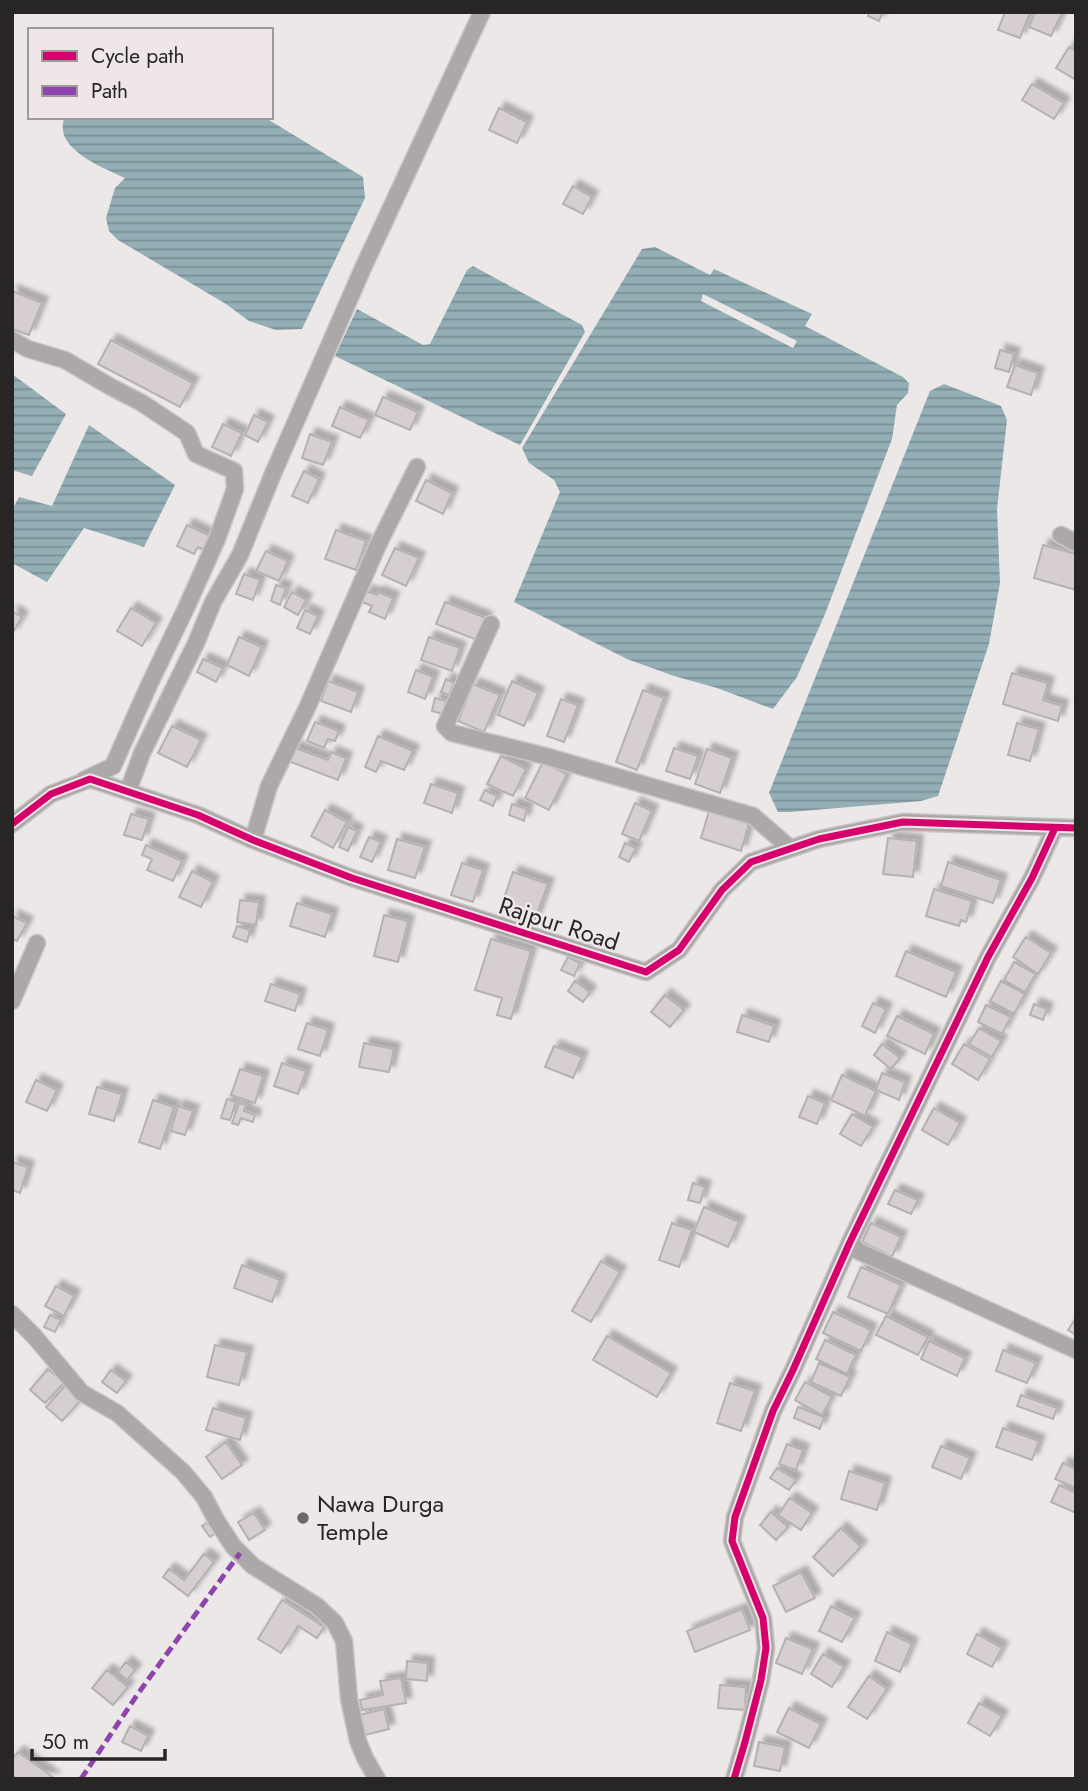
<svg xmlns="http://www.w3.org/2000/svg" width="1088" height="1791" font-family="Jost,sans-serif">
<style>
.water{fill:url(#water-rules);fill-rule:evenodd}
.building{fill:#d7cecf;stroke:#b4b1b1;stroke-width:2;filter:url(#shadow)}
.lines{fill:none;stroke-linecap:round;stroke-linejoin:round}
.street-casing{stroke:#c8c6c6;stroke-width:19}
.street{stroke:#ada8a8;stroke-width:16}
.quiet{stroke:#8e44ad;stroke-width:5;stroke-dasharray:10 5;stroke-linecap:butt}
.cycleway-casing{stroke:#eee6e7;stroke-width:11}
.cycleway{stroke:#d6006c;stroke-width:7}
.poi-dot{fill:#6d6969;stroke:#eee6e7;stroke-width:2.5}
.labels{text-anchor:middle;stroke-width:5;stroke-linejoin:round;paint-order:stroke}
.street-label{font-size:24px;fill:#282525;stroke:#eee6e7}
.poi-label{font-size:24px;fill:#282525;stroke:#eee6e7;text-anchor:start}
</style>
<defs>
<pattern id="water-rules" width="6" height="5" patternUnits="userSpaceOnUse" patternTransform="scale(1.75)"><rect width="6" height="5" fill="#94aeb6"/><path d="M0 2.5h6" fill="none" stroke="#798d94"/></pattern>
<filter id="shadow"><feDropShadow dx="6" dy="-6" stdDeviation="2" flood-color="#0004"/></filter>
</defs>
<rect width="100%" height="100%" fill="#ece8e8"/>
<path class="water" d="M65 117H264L363 177 365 198 302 329 276 330 249 321 226 304 118 240 109 231 106 218 115 188 125 178C103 168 51 148 65 117Z
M655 247 710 275 714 269 812 314 805 326 903 377 909 383 908 393 897 405 892 439 825 614 797 677 773 709 717 688 674 676 627 659 514 602 560 492 554 480 529 463 522 448 642 249ZM703 294 797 341 793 348 701 301Z
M473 266 582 325 585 332 520 445 335 356 357 309 423 345 430 344 467 270Z
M12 374 66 414 32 476 12 470Z
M944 384 1001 406 1007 420 997 509 1000 583 989 644 938 796 921 801 790 812H778L769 793 930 391Z
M89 425 175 485 144 547 84 528 47 582 12 563V510L19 497 52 506Z"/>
<path class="building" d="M869 12H883L879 21 868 16Z
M1005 12H1030L1020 38 998 30Z
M1035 12 1062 13 1051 36 1029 27Z
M1069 47 1076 51V80L1056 68Z
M1032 84 1064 103 1054 119 1022 100Z
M499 108 527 122 517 143 489 130Z
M573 186 592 197 583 214 563 204Z
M12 291 42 303 29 335 12 329Z
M111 340 193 383 180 407 98 364Z
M1000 350 1014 354 1009 372 995 368Z
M1015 365 1038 373 1031 395 1007 387Z
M383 397 418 412 410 430 375 415Z
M340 407 369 420 360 438 332 426Z
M254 415 268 422 258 442 245 435Z
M223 424 242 433 231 456 212 447Z
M310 434 332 442 323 465 302 458Z
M304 471 319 479 308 503 292 496Z
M426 480 452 493 443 514 416 501Z
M187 525 211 536 204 550 198 547 194 554 177 546Z
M336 530 366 541 356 570 325 559Z
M1043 545 1076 554V590L1034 578Z
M395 548 419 558 406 586 382 575Z
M266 551 288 561 279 581 256 571Z
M244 574 260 580 253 600 236 594Z
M276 585 286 588 280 605 271 601Z
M366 591 377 595 378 592 393 598 385 619 369 612 372 606 362 602Z
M292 592 306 600 298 615 284 607Z
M445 602 486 618 477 640 436 624Z
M131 608 156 623 142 646 117 631Z
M305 610 318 616 310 634 297 628Z
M12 611 22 617 12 634Z
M239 637 262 647 249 676 227 665Z
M429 637 460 648 452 671 421 660Z
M203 659 223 668 216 682 197 672Z
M416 670 433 677 425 699 408 692Z
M1012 673 1048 683 1043 700 1062 706 1058 721 1003 704Z
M446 679 454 683 449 695 441 692Z
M328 681 358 692 351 712 321 701Z
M512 681 538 693 524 726 498 715Z
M473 684 500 695 484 732 458 721Z
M643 690 664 698 637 770 616 762Z
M435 698 446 701 443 714 432 711Z
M561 699 578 705 564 742 547 736Z
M315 722 339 731 335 741 328 739 324 748 307 741Z
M1017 723 1039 729 1030 761 1008 755Z
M172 726 201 740 187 767 158 753Z
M378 736 413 751 404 770 381 761 376 772 365 767Z
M293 747 328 760 331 752 346 758 338 780 288 761Z
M674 748 698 756 690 779 666 771Z
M707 749 732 758 720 793 695 784Z
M501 756 526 769 513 796 487 784Z
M543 762 567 774 549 810 525 798Z
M431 784 458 793 452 813 424 803Z
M485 790 497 796 493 806 480 800Z
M635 803 652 811 639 841 622 834Z
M512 804 527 809 524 821 509 815Z
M325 810 347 822 333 848 311 836Z
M709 811 749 824 741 851 701 838Z
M131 814 149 819 142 840 124 835Z
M348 827 357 831 348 851 339 847Z
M369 837 381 842 372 862 360 857Z
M888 838 917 841 913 877 883 874Z
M397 839 425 847 415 878 388 870Z
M625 843 636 848 629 862 619 857Z
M146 845 182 861 173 881 147 870 152 859 142 855Z
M948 862 1001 880 993 903 941 886Z
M462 863 483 870 473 902 451 895Z
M192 871 213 882 201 907 179 897Z
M513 872 548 884 535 919 501 907Z
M934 889 972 901 966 922 961 920 959 926 926 916Z
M240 900 259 902 256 925 237 922Z
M297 903 332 914 325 937 290 926Z
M384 915 408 921 398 962 374 956Z
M12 916 27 923 17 941 12 939Z
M237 926 250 930 247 942 233 937Z
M1026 937 1051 953 1038 974 1013 957Z
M491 939 531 951 511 1019 497 1015 502 998 475 990Z
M906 951 956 972 946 997 896 976Z
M568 957 580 963 574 976 561 970Z
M1014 962 1036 974 1025 992 1004 980Z
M575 981 590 992 583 1002 568 991Z
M1001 981 1025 994 1014 1014 990 1001Z
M271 984 300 994 295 1011 265 1001Z
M665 995 684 1010 670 1027 651 1012Z
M873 1003 886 1009 875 1033 862 1026Z
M1034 1004 1047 1009 1043 1020 1030 1015Z
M986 1005 1011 1017 1002 1034 978 1022Z
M742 1015 774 1026 769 1042 737 1032Z
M897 1016 934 1034 925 1054 887 1036Z
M307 1023 328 1030 320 1056 298 1049Z
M979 1028 1001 1041 992 1057 969 1044Z
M364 1043 394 1049 389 1072 359 1067Z
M882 1044 900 1058 891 1069 874 1055Z
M964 1044 990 1059 978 1080 952 1064Z
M554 1046 582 1057 573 1078 545 1067Z
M282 1063 306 1071 298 1094 274 1086Z
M240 1069 263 1076 255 1103 231 1095Z
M882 1073 905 1082 899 1100 876 1090Z
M842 1075 876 1091 865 1116 831 1100Z
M36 1080 57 1090 47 1111 26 1102Z
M97 1087 122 1094 114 1121 89 1114Z
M808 1096 825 1103 817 1124 799 1117Z
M227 1099 236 1102 230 1120 221 1118Z
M153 1100 174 1107 160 1149 139 1142Z
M239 1103 246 1105 244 1111 255 1115 253 1122 241 1118 238 1125 232 1123Z
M178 1106 193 1111 185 1135 171 1131Z
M934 1108 960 1123 948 1145 922 1130Z
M852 1114 873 1127 861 1146 840 1134Z
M12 1162 28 1167 20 1193 12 1190Z
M693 1183 705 1187 700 1203 688 1200Z
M895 1190 918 1200 911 1214 888 1204Z
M704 1207 739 1222 728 1247 694 1232Z
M672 1223 692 1230 679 1267 659 1260Z
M871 1223 901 1237 892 1257 862 1242Z
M601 1261 620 1272 591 1322 572 1311Z
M242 1265 280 1280 272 1302 234 1288Z
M861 1267 901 1285 888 1314 848 1297Z
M56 1286 74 1296 64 1316 45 1306Z
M833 1312 871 1330 861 1351 823 1333Z
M50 1315 61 1320 55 1332 44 1327Z
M886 1316 928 1337 918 1355 876 1335Z
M1076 1318V1335L1068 1330Z
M607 1336 671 1373 657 1397 593 1360Z
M825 1340 856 1355 847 1374 816 1359Z
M929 1341 965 1358 957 1376 921 1359Z
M215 1345 247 1352 239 1385 207 1377Z
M1003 1350 1036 1363 1027 1383 996 1371Z
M819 1363 850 1377 841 1396 811 1382Z
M48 1369 64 1383 45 1403 30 1390Z
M111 1370 126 1381 117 1393 102 1382Z
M805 1382 832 1397 822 1415 795 1400Z
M730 1383 755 1391 741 1431 717 1423Z
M65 1386 81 1400 62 1421 46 1407Z
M1021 1395 1057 1408 1053 1419 1017 1406Z
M798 1407 824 1417 820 1429 794 1418Z
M213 1408 246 1418 240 1440 206 1430Z
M1003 1428 1039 1441 1032 1460 996 1447Z
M226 1442 242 1465 222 1479 206 1457Z
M787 1444 803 1450 796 1470 779 1464Z
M941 1446 970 1458 961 1479 932 1467Z
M1063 1463 1076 1469V1488L1055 1479Z
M777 1468 796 1480 789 1490 770 1478Z
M849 1471 885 1483 877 1510 841 1499Z
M1059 1485 1076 1493V1513L1051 1502Z
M790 1498 812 1513 801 1530 778 1515Z
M771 1512 788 1527 776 1540 760 1525Z
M254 1513 265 1530 249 1540 238 1522Z
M208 1522 216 1533 210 1537 202 1526Z
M841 1528 861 1547 833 1576 813 1557Z
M204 1554 214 1562 188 1596 163 1577 169 1569 184 1580Z
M801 1572 815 1598 786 1612 773 1586Z
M282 1600 324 1627 317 1638 298 1626 281 1653 258 1639Z
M831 1606 855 1618 842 1642 819 1631Z
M742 1609 750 1630 695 1652 687 1631Z
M887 1632 912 1644 900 1672 875 1661Z
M977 1634 1002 1648 992 1667 967 1654Z
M786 1638 813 1649 802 1674 776 1663Z
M823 1654 844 1667 832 1687 811 1674Z
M407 1661 428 1663 427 1681 406 1679Z
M126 1662 135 1670 127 1680 118 1672Z
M107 1670 128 1687 113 1705 92 1688Z
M869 1676 887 1689 867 1719 848 1707Z
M401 1678 406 1703 362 1710 360 1700 383 1695 380 1681Z
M720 1685 746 1687 745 1710 718 1708Z
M979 1703 1002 1716 990 1736 968 1723Z
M789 1708 821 1724 809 1748 777 1732Z
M384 1709 389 1729 365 1735 360 1715Z
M130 1726 148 1736 141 1751 122 1742Z
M759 1742 785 1747 780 1771 754 1766Z
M18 1752 54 1778 17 1779 12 1775V1759Z"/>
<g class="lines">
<defs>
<path id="street" d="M12 340 28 349 65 360 111 387 142 403 187 433 196 454 234 471 235 489 217 539 187 606 149 685 113 766 84 780
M1061 535 1076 543
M491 624 445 726 452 733 545 756 753 816 790 848
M128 791 142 753 196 643 213 602 240 555 272 476 363 268 482 12
M12 824 51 794 90 779 198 815 253 840 352 878 646 972 679 950 722 890 751 862 819 839 903 822 1076 828
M253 840 269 786 307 708 378 545 417 467
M12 1001 37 943
M850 1242 858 1251 1076 1350
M12 1314 34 1336 82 1393 117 1413 183 1472 204 1497 216 1520 233 1546 253 1566 317 1606 335 1623 344 1641 349 1699 358 1741 365 1758 377 1779
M734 1779 745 1742 761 1680 766 1648 763 1618 732 1541 735 1517 773 1411 793 1370 850 1242 988 957 1032 878 1055 828"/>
</defs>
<use href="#street" class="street-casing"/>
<use href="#street" class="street"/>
<path class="quiet" d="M81 1779 137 1695 240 1553"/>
<defs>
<path id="cycleway" d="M12 824 51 794 90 779 198 815 253 840 352 878 646 972 679 950 722 890 751 862 819 839 903 822 1076 828
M734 1779 745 1742 761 1680 766 1648 763 1618 732 1541 735 1517 773 1411 793 1370 850 1242 988 957 1032 878 1055 828"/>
</defs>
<use href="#cycleway" class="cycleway-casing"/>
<use href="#cycleway" class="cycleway"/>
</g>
<circle class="poi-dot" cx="303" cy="1518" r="7"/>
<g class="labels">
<g class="street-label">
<text transform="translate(559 924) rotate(18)" y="8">Rajpur Road</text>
</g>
<g class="poi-label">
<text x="317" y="1512">Nawa Durga<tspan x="317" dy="28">Temple</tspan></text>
</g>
</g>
<rect width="1088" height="1791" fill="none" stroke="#282525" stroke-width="28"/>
<rect x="28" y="28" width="245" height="91" fill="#eee6e7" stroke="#9f9999" stroke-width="2"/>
<rect x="42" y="51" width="35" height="10" fill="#d6006c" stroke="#9f9999" stroke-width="2"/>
<text x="91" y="63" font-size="21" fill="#282525">Cycle path</text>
<rect x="42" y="86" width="35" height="10" fill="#8e44ad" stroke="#9f9999" stroke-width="2"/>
<text x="91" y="98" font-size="21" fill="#282525">Path</text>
<path d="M32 1749v10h133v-10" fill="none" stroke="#282525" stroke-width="3.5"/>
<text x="42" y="1749" font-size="21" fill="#282525" stroke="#eee6e7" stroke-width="5" paint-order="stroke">50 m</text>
</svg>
